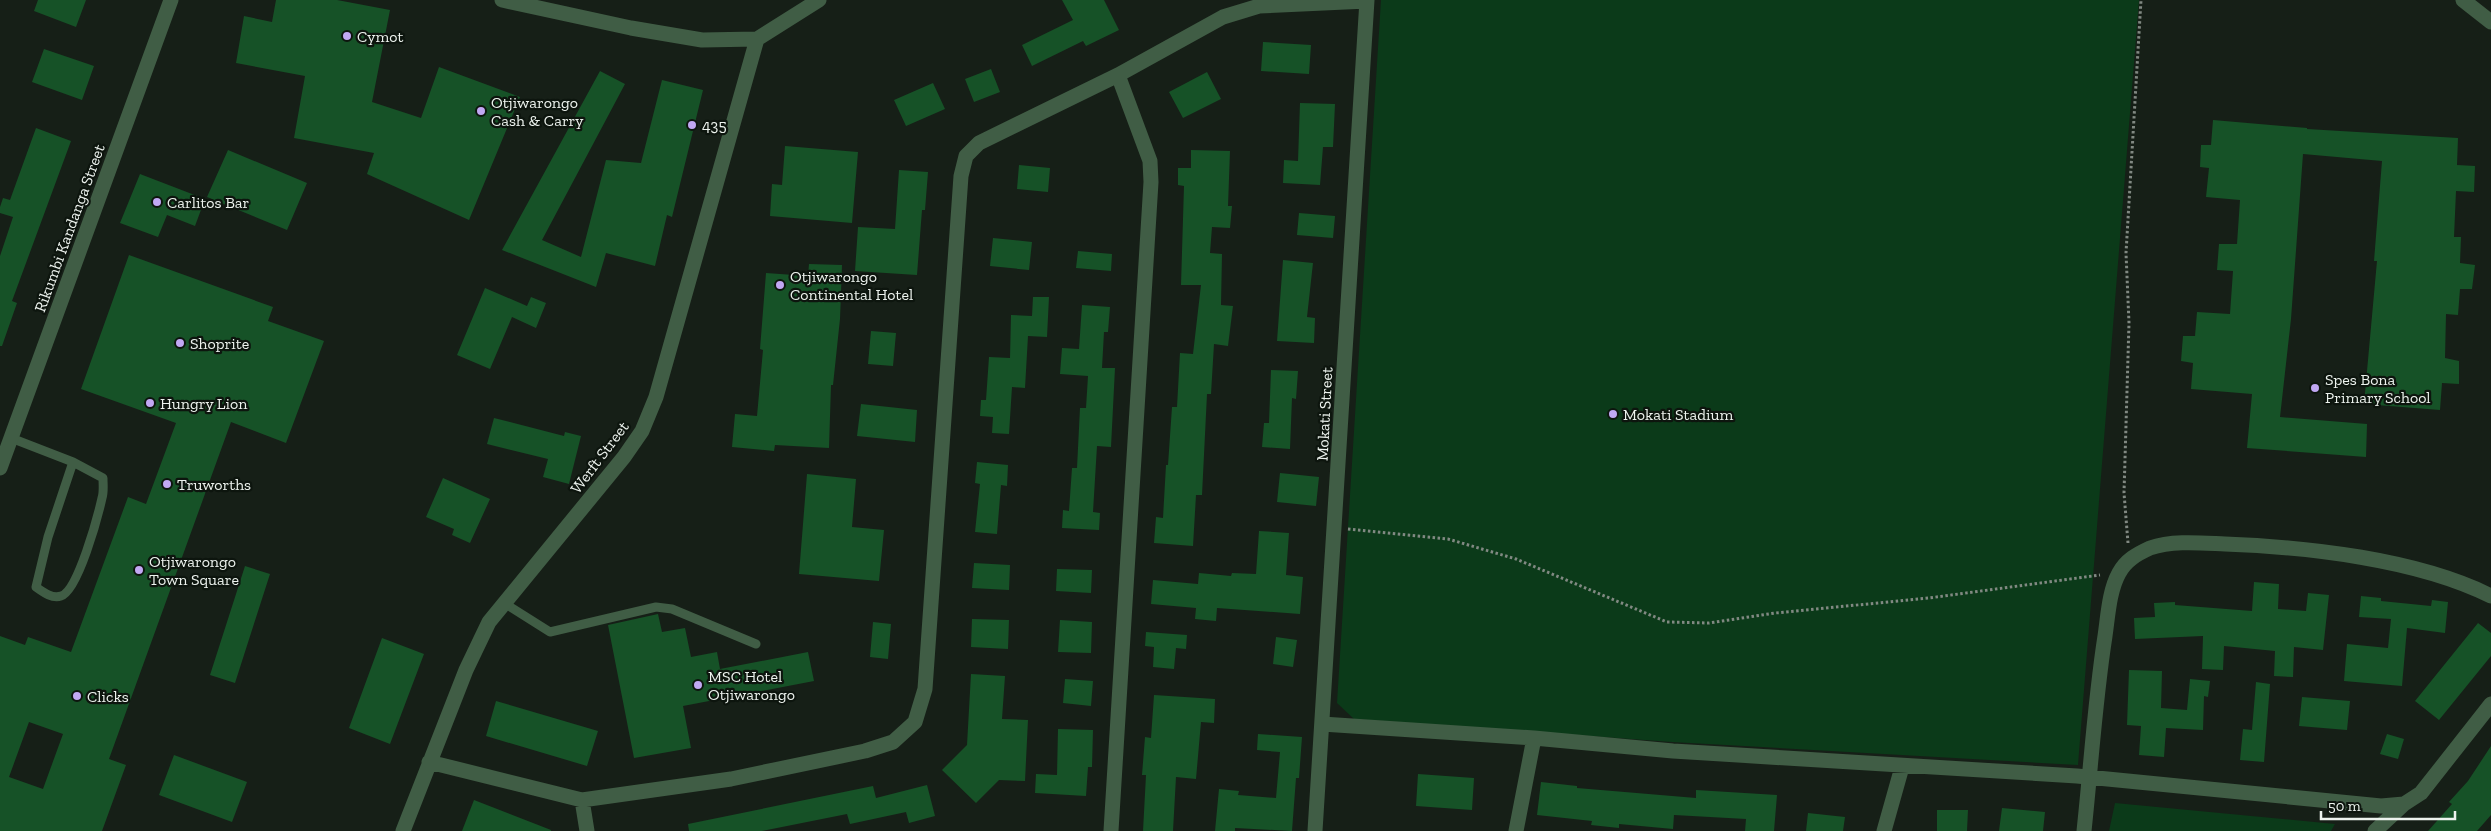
<svg xmlns="http://www.w3.org/2000/svg" width="2491" height="831" font-family="'Zilla Slab',serif">
<style>
.green{fill:#0b3a19}
.building{fill:#165227;fill-rule:evenodd}
.lines{fill:none;stroke-linecap:round;stroke-linejoin:round}
.path{stroke:#818982;stroke-width:3;stroke-dasharray:2.5 2.5;stroke-linecap:butt}
.lane{stroke:#405d45;stroke-width:9}
.street{stroke:#405d45;stroke-width:15}
.poi-dot{fill:#c1a8f3;stroke:#0d150e;stroke-width:2}
.labels{text-anchor:middle;stroke-width:4.5;stroke-linejoin:round;paint-order:stroke}
.poi-label{font-size:16px;fill:#edf3ee;stroke:#0d150e;text-anchor:start}
.street-label{font-size:16px;fill:#edf3ee;stroke:#0d150e}
</style>
<rect width="100%" height="100%" fill="#161f17"/>
<path class="green" d="M1381 0H2139L2078 765 1672 742 1354 719 1337 703Z
M2115 803 2335 824 2331 831H2109Z"/>
<path class="building" d="M38 0H86L76 27 34 11Z
M276 0H337L390 10 372 102 421 118 439 67 520 97 469 220 367 174 374 153 294 138 305 76 236 63 244 16 272 22Z
M1062 0H1104L1119 30 1086 46 1083 41 1032 66 1022 45 1073 20Z
M1263 42 1311 45 1309 74 1261 71Z
M44 49 94 66 82 100 32 82Z
M991 69 1000 92 974 102 965 79Z
M600 71 625 84 542 240 581 257 606 160 641 163 662 80 703 90 672 217 667 215 655 266 606 253 596 287 502 250Z
M1207 72 1221 99 1183 118 1169 92Z
M933 83 945 109 906 126 894 100Z
M1300 103 1335 104 1333 147H1323L1320 185 1283 183 1284 160 1298 161Z
M2213 120 2307 128V129L2458 138 2457 165 2475 166 2474 192 2456 191 2454 237H2461L2460 263 2475 265 2472 289H2460L2458 315 2446 314 2445 358 2459 361V384L2442 383 2440 410 2364 404 2377 261H2374L2382 161 2303 154 2291 319 2280 417 2367 424 2366 457 2247 448 2252 394 2191 389 2193 363 2181 361 2183 336H2195L2197 312 2230 314 2233 271 2217 270 2219 244H2237L2240 200 2206 197 2209 168 2200 167 2201 145H2211Z
M36 128 71 141 12 301 17 303 2 346H0V256L13 217 0 213V207L3 198 10 200Z
M785 146 858 152 852 223 770 216 772 184 782 185Z
M228 150 307 183 287 230 207 197Z
M1191 150 1230 151 1228 206H1232L1230 228 1212 227 1210 253 1222 254 1221 305 1233 306 1228 346 1214 344 1211 394H1207L1202 495H1196L1193 546 1154 543 1156 517 1163 518 1166 465H1168L1172 407H1177L1180 353 1193 354 1201 285H1181L1184 186 1178 185V168H1191Z
M1019 165 1050 168 1048 192 1017 189Z
M899 170 928 172 925 210H922L917 275 855 271 858 227 895 229Z
M140 174 205 199 195 226 167 215 158 237 120 223Z
M1299 213 1335 216 1333 238 1297 235Z
M993 238 1032 242 1029 270 990 266Z
M1078 251 1112 254 1111 271 1076 268Z
M129 255 273 307 268 321 324 341 286 443 231 422 109 759 126 765 102 831H0V636L25 645 28 637 71 652 128 497 146 504 176 423 81 389ZM29 722 63 734 43 789 9 777Z
M1283 260 1313 263 1307 317 1315 318 1314 343 1277 341Z
M809 264 842 265 840 319 833 385H831L829 448 775 445 774 451 732 447 735 414 757 416 763 350 760 349 766 273 808 276Z
M485 288 527 306 531 297 546 303 536 328 512 317 490 369 457 355Z
M1033 297H1049L1047 337 1028 336 1025 388 1012 387 1009 434 992 433 993 417 980 416 981 400H986L989 357 1010 358 1011 315 1032 316Z
M1082 305 1110 307 1108 332H1104L1102 368H1115L1111 447 1097 446 1093 512 1100 513 1099 530 1062 528 1063 510 1069 511 1072 468H1077L1080 408H1086L1088 376 1060 374 1062 348 1079 349Z
M871 331 896 333 893 366 868 364Z
M1271 370 1298 371 1296 399 1292 398 1290 449 1262 447 1264 423H1269Z
M861 404 917 410 915 442 857 436Z
M494 418 564 436 565 432 581 436 569 484 543 477 548 459 487 444Z
M977 462 1008 465 1007 486 1001 485 997 534 975 532 980 484 975 483Z
M1280 473 1319 477 1316 506 1277 502Z
M807 474 856 479 852 527 884 530 879 581 799 574Z
M443 478 490 499 470 543 452 535 454 529 426 517Z
M1259 531 1289 533 1286 575 1303 577 1300 614 1217 608 1216 621 1195 619 1196 608 1151 604 1153 580 1198 584 1199 573 1231 576 1232 573 1256 574Z
M974 563 1010 565 1009 590 972 588Z
M245 566 270 574 235 683 210 675Z
M1057 569 1092 570 1091 593 1056 591Z
M2254 582 2279 584 2278 609 2306 611 2308 593 2329 595 2323 650 2294 647 2293 677 2274 676 2275 651 2224 646 2223 670 2202 669 2203 636 2135 639 2134 618 2155 617 2154 603 2175 602V605L2252 611Z
M2361 596 2381 598V601L2431 606 2432 600 2448 602 2445 633 2407 628 2402 686 2344 681 2347 644 2388 648 2391 619 2359 617Z
M658 614 662 632 685 628 691 657 717 652 720 669 808 652 814 681 683 706 691 748 634 758 608 625Z
M972 619 1009 620 1008 649 971 647Z
M1060 620 1092 622 1091 653 1058 652Z
M873 622 891 624 888 659 870 657Z
M2478 623 2491 633V656L2439 720 2415 701Z
M1146 632 1187 635 1186 649 1176 648 1174 669 1153 667 1154 647 1145 646Z
M1276 637 1297 640 1293 667 1273 664Z
M382 638 424 654 390 744 349 728Z
M2129 670 2162 671 2161 708 2187 710 2190 679 2210 681 2208 697 2204 696 2203 730 2166 728 2164 757 2139 755 2141 726 2127 725Z
M971 674 1005 676 1002 719 1028 720 1025 781 999 780 976 803 942 770 967 745Z
M1065 679 1093 681 1091 706 1063 703Z
M2256 682 2270 684 2264 762 2240 760 2243 729 2252 730Z
M1154 695 1215 699 1214 723 1201 722 1196 779 1176 777 1173 831H1143L1146 775H1142L1145 737 1151 738Z
M2302 697 2350 701 2347 730 2299 726Z
M496 701 598 731 587 766 486 736Z
M1058 729 1093 730 1092 767H1088L1086 796 1035 793 1036 774 1057 775Z
M1258 734 1302 737 1299 778H1296L1292 831 1235 828V831H1215L1219 789 1239 791 1238 795 1276 798 1280 752 1257 750Z
M2387 734 2404 739 2398 759 2380 754Z
M2491 746V815L2477 831H2428L2452 804 2449 802 2468 781Z
M174 755 247 782 232 822 159 795Z
M1418 774 1474 778 1472 810 1416 806Z
M1541 782 1577 786V788L1696 798V790L1777 795 1774 831H1745L1746 819 1674 815 1673 829 1619 824V828L1591 825 1592 821 1537 815Z
M927 785 935 816 909 823 906 812 850 824 847 814 762 831H689L688 824 873 786 876 798Z
M474 800 551 830V831H462Z
M2002 808 2045 812 2043 831H1999Z
M1937 810H1968L1967 831H1937Z
M1808 813 1845 817 1843 831H1806Z"/>
<g class="lines">
<path class="path" d="M1348 529 1448 539 1516 559 1667 622 1709 623 1775 613 1929 598 2100 575
M2128 543 2124 493 2129 323 2126 253 2141 0"/>
<path class="lane" d="M11 438 73 462 103 478C103 485 104 492 102 498 98 516 78 591 61 596 52 599 43 592 36 587L48 537 73 462
M504 603 550 632 656 607 672 609 756 644"/>
<path class="street" d="M502 0 631 28 702 40 757 39 819 0
M2463 0 2491 22
M0 468 171 0
M1322 724 1534 738 1673 751 2077 776 2381 806 2404 804 2421 793 2491 704
M429 762 582 800 731 779 865 751 893 742 915 722 925 689 961 176 966 156 979 143 1118 75 1223 17 1259 6 1367 1
M582 800 587 831
M403 831 466 670 489 622 624 457 642 431 656 397 757 39
M1111 831 1151 182 1150 161 1118 75
M1315 831 1367 0
M1516 831 1534 738
M1884 831 1902 767
M2084 831C2091 766 2095 700 2105 636 2108 616 2109 591 2119 573 2126 560 2137 554 2150 548 2173 540 2202 543 2225 544 2307 547 2417 559 2491 596
M2375 831 2404 804"/>
</g>
<g class="poi-dot">
<circle cx="347" cy="36" r="5"/>
<circle cx="481" cy="111" r="5"/>
<circle cx="692" cy="125" r="5"/>
<circle cx="157" cy="202" r="5"/>
<circle cx="780" cy="285" r="5"/>
<circle cx="180" cy="343" r="5"/>
<circle cx="2315" cy="388" r="5"/>
<circle cx="150" cy="403" r="5"/>
<circle cx="1613" cy="414" r="5"/>
<circle cx="167" cy="484" r="5"/>
<circle cx="139" cy="570" r="5"/>
<circle cx="698" cy="685" r="5"/>
<circle cx="77" cy="696" r="5"/>
</g>
<g class="labels">
<g class="poi-label">
<text x="357" y="42">Cymot</text>
<text x="491" y="108">Otjiwarongo<tspan x="491" dy="18">Cash &amp; Carry</tspan></text>
<text x="702" y="131">435</text>
<text x="167" y="208">Carlitos Bar</text>
<text x="790" y="282">Otjiwarongo<tspan x="790" dy="18">Continental Hotel</tspan></text>
<text x="190" y="349">Shoprite</text>
<text x="2325" y="385">Spes Bona<tspan x="2325" dy="18">Primary School</tspan></text>
<text x="160" y="409">Hungry Lion</text>
<text x="1623" y="420">Mokati Stadium</text>
<text x="177" y="490">Truworths</text>
<text x="149" y="567">Otjiwarongo<tspan x="149" dy="18">Town Square</tspan></text>
<text x="708" y="682">MSC Hotel<tspan x="708" dy="18">Otjiwarongo</tspan></text>
<text x="87" y="702">Clicks</text>
</g>
<g class="street-label">
<text transform="translate(69 228) rotate(-70)" y="6">Rikumbi Kandanga Street</text>
<text transform="translate(1324 414) rotate(-87)" y="6">Mokati Street</text>
<text transform="translate(599 457) rotate(-53)" y="6">Werft Street</text>
</g>
</g>
<path d="M2321 811v8h134v-8" fill="none" stroke="#edf3ee" stroke-width="2.5"/>
<text x="2328" y="811" font-size="15" fill="#edf3ee" stroke="#0d150e" stroke-width="4" paint-order="stroke">50 m</text>
</svg>
